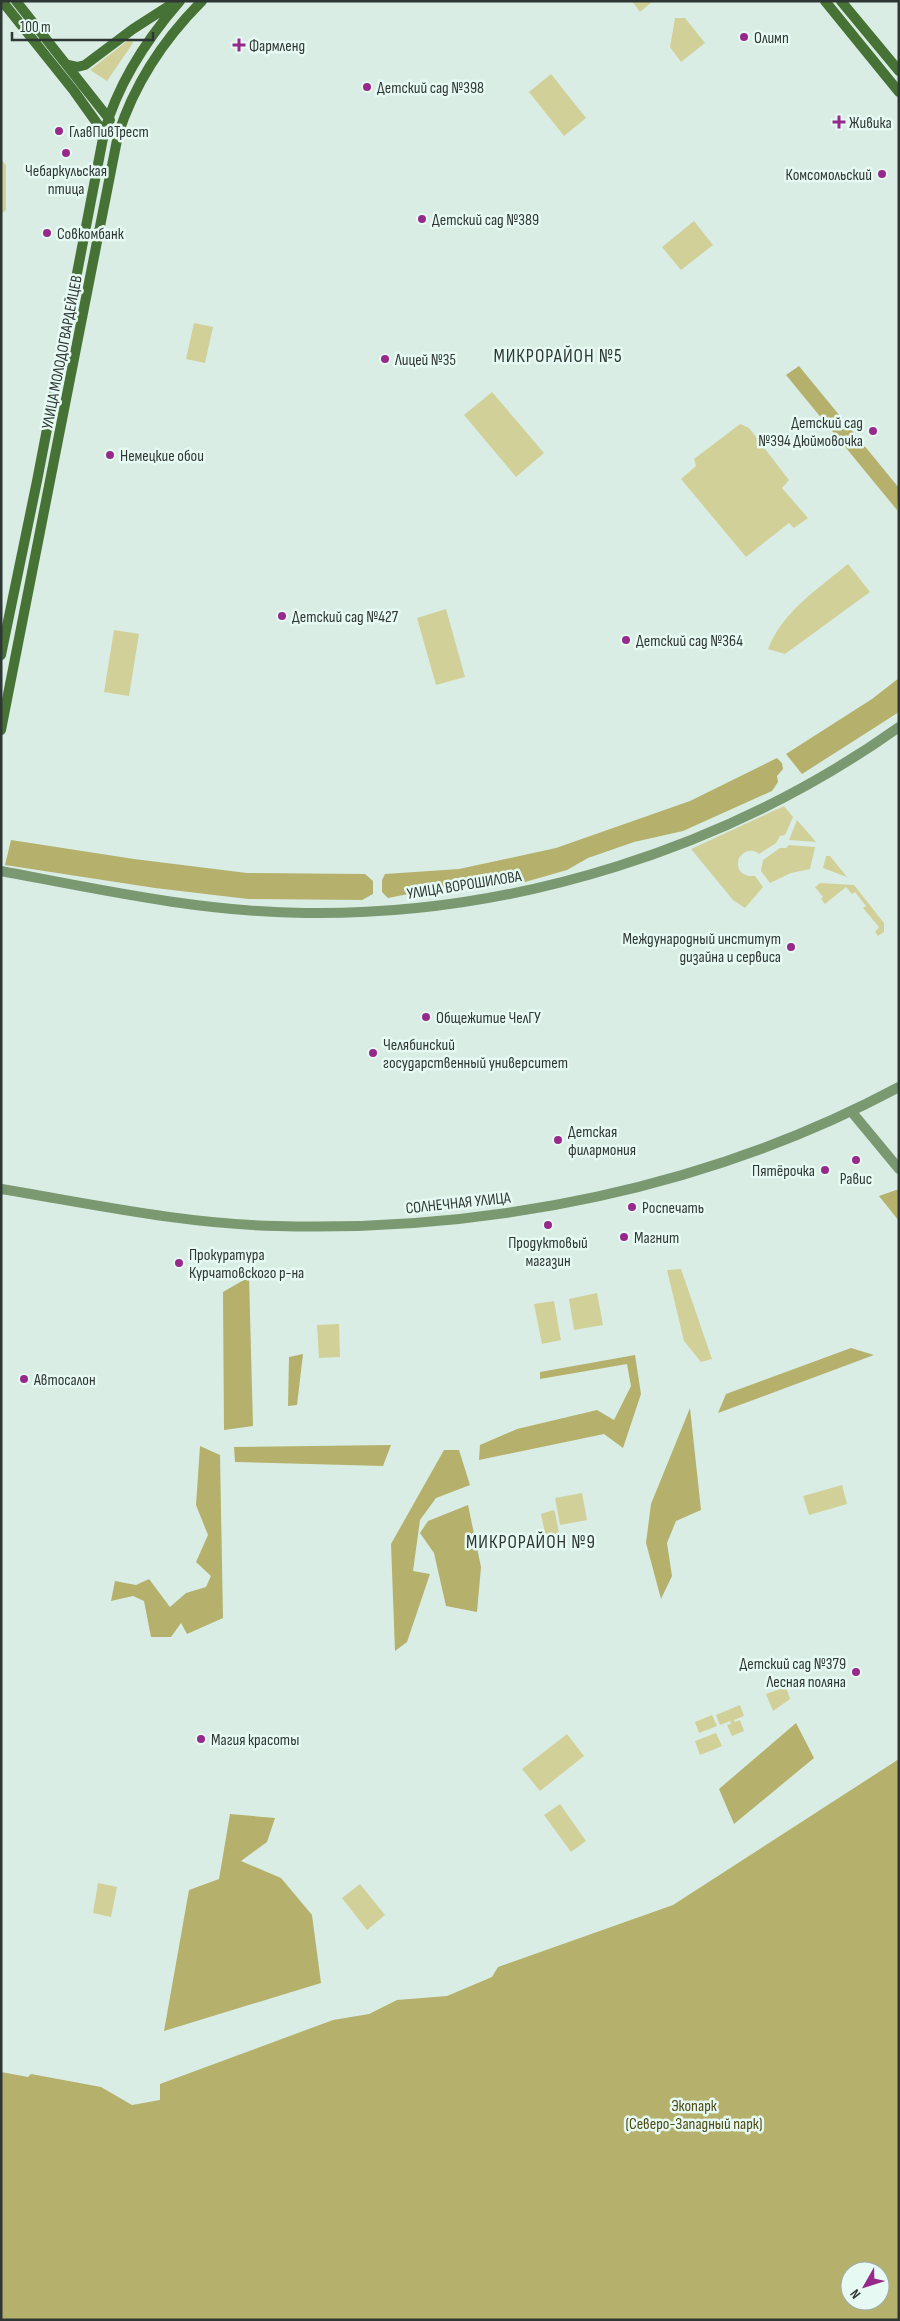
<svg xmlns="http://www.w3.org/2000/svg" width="900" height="2321" font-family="'Sofia Sans Condensed',sans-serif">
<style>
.green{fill:#d2d099}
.forest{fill:#b5b16c;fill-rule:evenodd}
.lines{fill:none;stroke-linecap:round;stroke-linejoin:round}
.tertiary{stroke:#7b9970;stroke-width:10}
.secondary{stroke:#467235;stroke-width:10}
.poi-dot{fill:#96298a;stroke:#e6faf3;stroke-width:2}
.labels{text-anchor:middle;stroke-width:5;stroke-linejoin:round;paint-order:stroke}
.poi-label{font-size:16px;fill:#2f3734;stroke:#e6faf3;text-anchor:start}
.street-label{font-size:16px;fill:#2f3734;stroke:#e6faf3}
.park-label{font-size:16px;fill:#4e4a15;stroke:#e6faf3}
.quarter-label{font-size:19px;letter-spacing:1px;fill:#2f3734;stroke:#e6faf3}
</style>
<rect width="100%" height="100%" fill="#d9ede5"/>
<path class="green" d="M632 1H653L640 12Z
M675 18H685L705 43 681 62 670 47Z
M131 38 133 43 107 81 90 70Z
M551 74 586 118 564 136 529 92Z
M1 159 6 165V210L1 214Z
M694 221 713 245 681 270 662 247Z
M194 323 213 327 205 363 186 359Z
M492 392 544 453 516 477 464 415Z
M740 424 749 428 789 480 782 488 808 518 794 528 789 523 746 557 681 479 696 466 694 459Z
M848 564 870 592 785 654 768 649C782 612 819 588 848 564Z
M446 609 465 677 436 685 417 618Z
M114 630 139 634 129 696 104 692Z
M784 806 793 817 785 835 780 836 776 843 759 854C752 848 744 851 739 858 735 870 743 877 755 876L763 887 745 908 733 900 691 849Z
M797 820 816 842 789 840Z
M789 845 815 847 810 869 791 873 770 883 761 871 763 860 780 848H786Z
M826 856H830L847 877 823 868Z
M820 883 854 885 884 923V932L878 936 875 932 879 927 863 908 866 906 855 892 852 894 846 887 825 904 821 899 823 897 815 887Z
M681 1269 712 1359 701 1362 684 1341 667 1270Z
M597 1293 603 1325 574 1330 569 1299Z
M554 1301 561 1340 542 1344 534 1304Z
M339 1324 340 1357 319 1358 317 1325Z
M842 1485 847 1504 809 1515 803 1496Z
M582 1493 587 1520 560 1525 555 1498Z
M553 1510 555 1512 561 1544 559 1547 548 1548 541 1514Z
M786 1687 790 1699 773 1711 766 1694Z
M740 1705 744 1716 734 1720 735 1722 740 1720 744 1731 732 1736 727 1725 731 1724 730 1721 720 1725 716 1715Z
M712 1715 717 1726 699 1733 695 1722Z
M716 1733 722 1746 700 1755 695 1741Z
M567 1734 584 1756 540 1791 522 1769Z
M560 1804 586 1841 571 1852 544 1815Z
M98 1883 117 1887 111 1917 93 1913Z
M360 1884 385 1915 367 1930 342 1898Z"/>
<path class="forest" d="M799 366 899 488 897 510 786 375Z
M899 678V712L802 774 786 754 872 699Z
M777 758 782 763 783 769 777 776 778 782 772 791 683 831 634 842 588 858 567 870 525 882 514 878 490 882 478 889 464 883 388 898 382 892V880L385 874 459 869 556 848 690 801Z
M11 840 134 859 247 873 365 874 373 881V894L362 900 248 899 155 888 5 865Z
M899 1189V1221L879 1196Z
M249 1277 253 1426 224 1430 223 1292Z
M851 1348 874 1355 718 1413 726 1394Z
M303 1354 297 1405 288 1406 289 1357Z
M635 1355 641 1394 623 1448 604 1434 479 1460 480 1445 517 1429 597 1410 614 1420 631 1386 627 1364 540 1379V1372Z
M690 1408 701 1510 676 1521 667 1543 672 1576 661 1599 646 1543 651 1504Z
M391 1445 383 1466 235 1462 234 1447Z
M200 1446 220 1455 223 1618 187 1634 181 1623 171 1637H151L144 1601 133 1596 111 1601 115 1581 136 1585 149 1579 170 1607 186 1593 206 1587 211 1576 196 1562 208 1535 196 1505Z
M444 1450H459L470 1485 436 1498 420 1520 413 1571 430 1574 407 1642 395 1651 391 1544Z
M468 1505 481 1567 477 1612 446 1606 434 1553 420 1533 428 1521Z
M796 1723 814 1758 734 1824 719 1789Z
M899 1759V2320H1V2072L28 2077 31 2074 101 2087 132 2105 160 2100V2084L333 2020 369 2014 397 2000 447 1996 492 1977 498 1967 673 1905ZM850 2271H880V2301H850Z
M230 1814 275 1818 267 1842 241 1861 281 1878 312 1915 321 1983 164 2031 189 1890 219 1879Z"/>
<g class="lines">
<path class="tertiary" d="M1 871C102 890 202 912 305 913 514 916 729 848 899 727
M851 1111 899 1169
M1 1189C92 1204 184 1224 277 1226 490 1232 710 1188 899 1087"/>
<path class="secondary" d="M2 1 74 91 104 133H106
M16 1 110 120
M825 1 899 92
M841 1 899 71
M68 65 77 67 85 65 133 29 175 2
M1 655 37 481 104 133C118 83 146 40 180 1
M1 730 118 135C134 85 164 39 202 1"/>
</g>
<g class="poi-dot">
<circle cx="744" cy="37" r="5"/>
<path d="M236.5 37.5h5v5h5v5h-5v5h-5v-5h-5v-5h5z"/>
<circle cx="367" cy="87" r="5"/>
<path d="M836.5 114.5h5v5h5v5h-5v5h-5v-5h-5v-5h5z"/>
<circle cx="59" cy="131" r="5"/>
<circle cx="66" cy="153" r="5"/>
<circle cx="882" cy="174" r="5"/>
<circle cx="422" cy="219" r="5"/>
<circle cx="47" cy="233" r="5"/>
<circle cx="385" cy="359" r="5"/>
<circle cx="873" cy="431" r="5"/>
<circle cx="110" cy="455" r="5"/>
<circle cx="282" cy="616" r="5"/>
<circle cx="626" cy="640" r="5"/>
<circle cx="791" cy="947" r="5"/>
<circle cx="426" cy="1017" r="5"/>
<circle cx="373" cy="1053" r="5"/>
<circle cx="558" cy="1140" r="5"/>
<circle cx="856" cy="1160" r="5"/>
<circle cx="825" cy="1170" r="5"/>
<circle cx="632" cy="1207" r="5"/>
<circle cx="548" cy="1225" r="5"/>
<circle cx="624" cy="1237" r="5"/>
<circle cx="179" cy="1263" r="5"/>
<circle cx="24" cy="1379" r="5"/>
<circle cx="856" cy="1672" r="5"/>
<circle cx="201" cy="1739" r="5"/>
</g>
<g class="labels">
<g class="poi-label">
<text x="754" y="43">Олимп</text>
<text x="249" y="51">Фармленд</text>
<text x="377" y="93">Детский сад №398</text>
<text x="849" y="128">Живика</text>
<text x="69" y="137">ГлавПивТрест</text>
<text x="66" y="176" text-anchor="middle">Чебаркульская<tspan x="66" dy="18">птица</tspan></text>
<text x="872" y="180" text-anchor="end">Комсомольский</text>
<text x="432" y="225">Детский сад №389</text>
<text x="57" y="239">Совкомбанк</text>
<text x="395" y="365">Лицей №35</text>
<text x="863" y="428" text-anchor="end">Детский сад<tspan x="863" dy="18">№394 Дюймовочка</tspan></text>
<text x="120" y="461">Немецкие обои</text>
<text x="292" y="622">Детский сад №427</text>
<text x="636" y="646">Детский сад №364</text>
<text x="781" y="944" text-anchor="end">Международный институт<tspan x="781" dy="18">дизайна и сервиса</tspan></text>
<text x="436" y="1023">Общежитие ЧелГУ</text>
<text x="383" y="1050">Челябинский<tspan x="383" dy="18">государственный университет</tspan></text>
<text x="568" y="1137">Детская<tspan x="568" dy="18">филармония</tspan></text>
<text x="815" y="1176" text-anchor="end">Пятёрочка</text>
<text x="856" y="1184" text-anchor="middle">Равис</text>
<text x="642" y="1213">Роспечать</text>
<text x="634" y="1243">Магнит</text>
<text x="548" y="1248" text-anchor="middle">Продуктовый<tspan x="548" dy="18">магазин</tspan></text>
<text x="189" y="1260">Прокуратура<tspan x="189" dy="18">Курчатовского р-на</tspan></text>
<text x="34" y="1385">Автосалон</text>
<text x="846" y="1669" text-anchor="end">Детский сад №379<tspan x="846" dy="18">Лесная поляна</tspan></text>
<text x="211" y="1745">Магия красоты</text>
</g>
<g class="street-label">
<text transform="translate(61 352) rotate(-79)" y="6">УЛИЦА МОЛОДОГВАРДЕЙЦЕВ</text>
<text transform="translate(464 884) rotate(-9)" y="6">УЛИЦА ВОРОШИЛОВА</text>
<text transform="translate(458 1202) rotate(-6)" y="6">СОЛНЕЧНАЯ УЛИЦА</text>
</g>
<g class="park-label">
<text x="694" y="2111">Экопарк<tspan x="694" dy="18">(Северо-Западный парк)</tspan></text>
</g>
<g class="quarter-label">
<text x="558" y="362">МИКРОРАЙОН №5</text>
<text x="531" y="1548">МИКРОРАЙОН №9</text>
</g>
</g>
<rect width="900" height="2321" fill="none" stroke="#2f3734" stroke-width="5"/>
<g transform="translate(865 2286) rotate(231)"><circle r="24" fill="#e6faf3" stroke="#9daca7"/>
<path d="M0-4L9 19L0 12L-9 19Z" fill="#96298a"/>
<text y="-8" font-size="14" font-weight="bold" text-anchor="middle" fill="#2f3734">N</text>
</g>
<path d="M12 32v8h141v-8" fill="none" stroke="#2f3734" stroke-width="2.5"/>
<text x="20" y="32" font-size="15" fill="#2f3734" stroke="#e6faf3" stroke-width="4" paint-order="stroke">100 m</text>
</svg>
